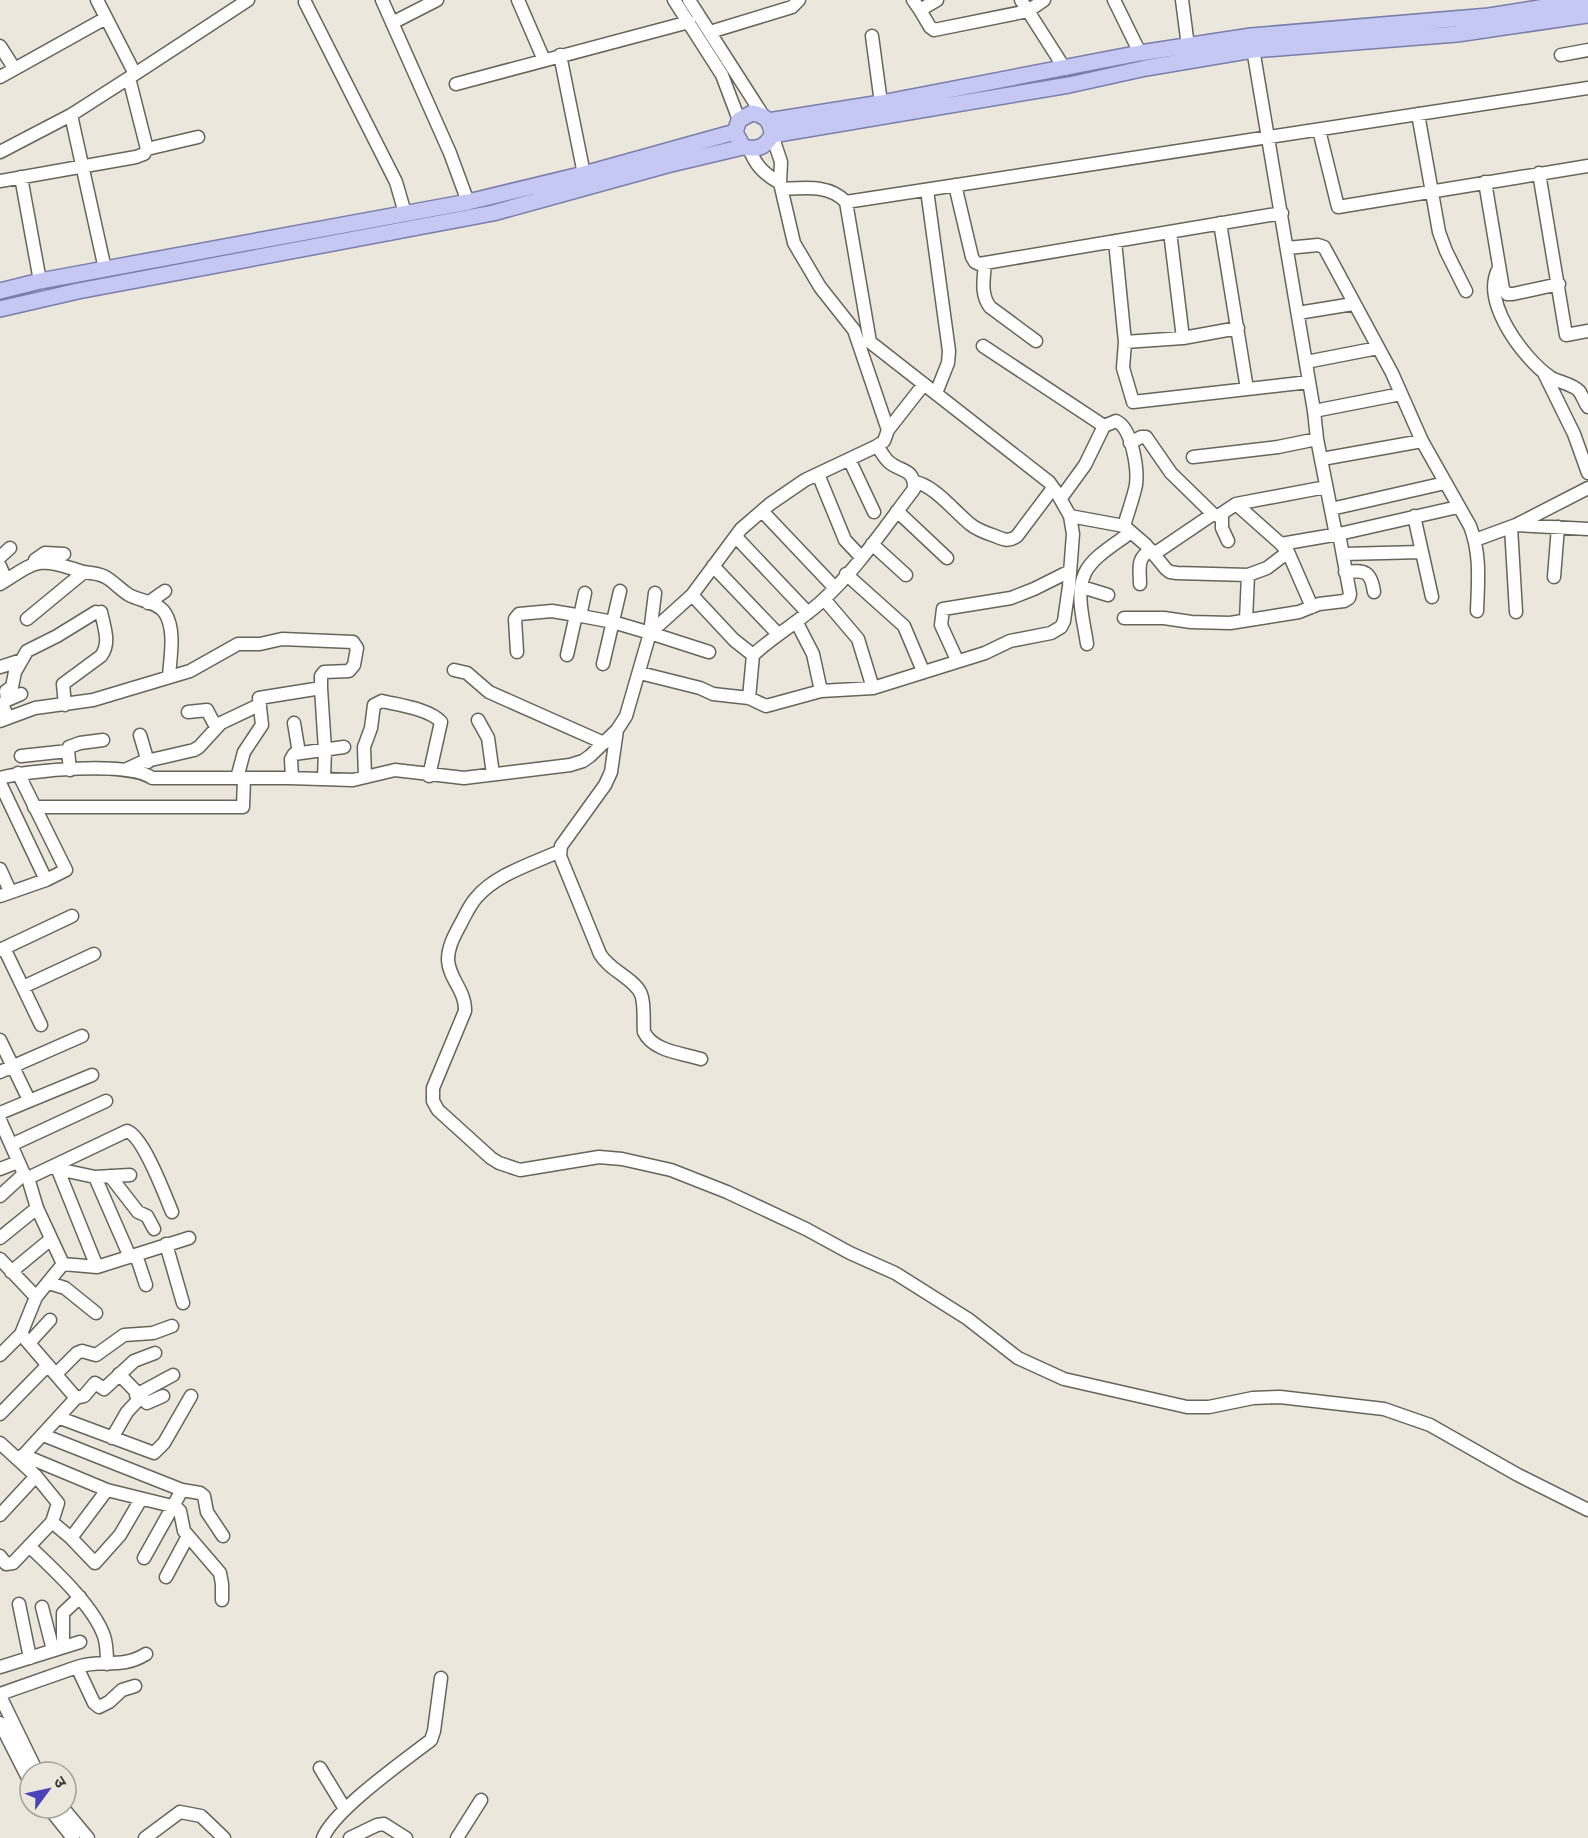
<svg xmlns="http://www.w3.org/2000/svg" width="1588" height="1838" font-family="Manrope,'Noto Sans Devanagari',sans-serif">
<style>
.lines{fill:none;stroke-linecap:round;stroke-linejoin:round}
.minor-casing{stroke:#68645a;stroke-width:15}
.major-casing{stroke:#7a7eaa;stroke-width:18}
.minor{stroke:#fff;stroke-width:12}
.major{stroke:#c4c8f2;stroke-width:15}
</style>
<rect width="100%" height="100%" fill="#ebe7dc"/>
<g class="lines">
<defs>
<path id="minor" d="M382 0 450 153 468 202
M518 0 544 60
M674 0 722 75 739 120
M689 0 764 117
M913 0 920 10
M937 0 920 10 930 27 934 30 1028 11 1044 0
M1021 0 1065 69
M1114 0 1140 53
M1182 0 1188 46
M305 2 396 182 405 213
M392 23 437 0
M710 32 792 7 799 0
M872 36 881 103
M1252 43 1314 411 1317 439 1336 535
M0 46 14 68
M560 55 584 174
M1561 55 1588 50
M135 74 248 0
M0 77 106 18
M456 84 689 22
M1418 114 1439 232 1446 251 1466 291
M71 115 105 269
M1319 130 1338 207 1588 166
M749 148C755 165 764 174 780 183
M147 149 198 137
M0 152 71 115 135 74 97 0
M1539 173 1566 335 1588 331
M21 177 40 281
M0 181 136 157 144 154 147 149 129 78
M1485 182 1503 289 1507 294H1513L1559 284
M955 185 972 257 975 262 979 264 1282 213
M782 189C804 188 829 184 846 202L1588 88
M927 190 949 351 948 363 936 393
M1220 223 1247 389
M1170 232 1183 338
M1115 241 1125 342 1123 368 1133 402 1309 382
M1287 248 1318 245 1324 247 1392 373 1422 441 1470 526C1481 554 1478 582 1477 611
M985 263C984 278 980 294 990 307L1036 341
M1499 268C1480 301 1523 358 1550 377 1558 382 1573 384 1579 391 1583 396 1584 402 1588 407
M1298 313 1353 304
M1125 342 1183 338 1238 328
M983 346 1104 426 1085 465 1061 498
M1306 362 1378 348
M1544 373 1574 434 1588 473
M1314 411 1401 394
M888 430 924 384
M1130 443 1141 437H1146L1171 473 1213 514 1218 516 1236 504 1326 487
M1193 457 1278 447 1317 439
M849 459 874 512
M1322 459 1422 441
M818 474 845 540 861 557
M914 482C933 484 954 511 970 524 977 530 986 533 995 536 1004 540 1009 542 1017 536L1053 488
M1236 504 1281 544 1288 552 1312 607
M1331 509 1445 483
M762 511 834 587
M897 511 947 558
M1222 515V528L1228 541
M1070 516 1124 526C1128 512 1133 499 1136 485 1138 468 1132 428 1116 421L1104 426
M1414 516 1432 597
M1517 525 1588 529
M1124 526 1146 545 1166 569 1170 572 1177 573 1248 575 1267 568 1288 552
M1511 527 1516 612
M736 537 808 613
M1475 540 1516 525 1588 488
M872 544 906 575
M1281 544 1339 534 1458 507
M1154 554 1213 514
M1343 554 1422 552
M0 557 10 548
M35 560 45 553 64 554
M0 566 6 580
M713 566 778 634
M1345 572C1365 570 1371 571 1374 592
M846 574 904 626 923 671
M1554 577 1558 527
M0 584C38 560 37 557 80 571 90 574 99 572 107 578 115 583 121 590 129 595 140 601 158 602 165 613 176 630 170 658 169 677
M1140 584C1140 569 1136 558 1151 550
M1082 587 1108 595
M692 595 734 640 753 655C775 635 800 621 822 601 857 569 885 527 914 489 915 468 900 472 889 462 884 458 881 451 877 446
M824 599 858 639 873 688
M148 603 165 591
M580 616 585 593
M1124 618H1164L1191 622 1230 623 1299 612 1319 604 1344 601 1349 598 1350 594 1339 534
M27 619 84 572
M1246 620 1248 575
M797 623 813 654 821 691 873 688 985 653 1010 641 1051 633 1061 627 1064 621 1069 586 1073 534 1070 516 1057 493 1049 482 870 342 846 202
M650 633 709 652
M1087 644C1084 622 1075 594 1085 573 1093 556 1117 543 1131 532
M517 652 515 619 519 614 552 611 576 615
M567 655 576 615 613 622 650 633 692 595 741 529 770 504 805 480 877 446 884 441 888 430 854 330 820 287 794 243 780 183 781 162 772 135
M957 660 941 625 943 609 1011 598 1034 589 1070 571
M603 664 620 591
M0 667 22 660
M454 670 467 673 489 692 604 743
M640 673 700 688 713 694 749 698 766 706 821 691
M321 688 325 750 324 779
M749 698 753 655
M7 700 21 694
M65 705 63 684 101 656C111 643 104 627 101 612
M188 712 207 710 216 727
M8 718 2 704 7 700 6 691 12 687 15 672 27 651 57 636 96 612
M478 720 488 738 493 774
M0 721 35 708 93 700 190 671 238 644H260L282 639 353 642 357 648 354 665 349 671 324 672 321 676V688L259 698 262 725 244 752 237 778
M294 723 299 753
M617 730 611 772 605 785 561 846 560 856 600 954C610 971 634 978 641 994 645 1004 643 1020 644 1032 653 1051 681 1053 701 1059
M140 735 148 762
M21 756 68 751
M127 769 142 762 194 750 199 747 221 723 259 705
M70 770 68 751 69 747 80 743 103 740
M365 777 364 747 371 728 374 705 382 701C398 705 430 709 441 722L429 776
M0 778C29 770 129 761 152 778H289L353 780 395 770 464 778 570 765 583 761 590 756 617 730 626 716 650 633 655 593
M292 778 291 759 294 754 344 747
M0 783 46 880
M34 807H243L244 779
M560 851C532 864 496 874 476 898 469 906 465 916 460 925 454 936 448 947 448 960 449 979 466 991 465 1011L433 1088V1101L438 1110 491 1158 499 1163 520 1170 599 1157 622 1159 671 1170 727 1192 806 1229 850 1253 895 1273 968 1319 1018 1358 1064 1379 1187 1407H1209L1253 1398 1280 1397 1384 1409 1430 1425 1518 1475 1588 1510
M0 869 10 891
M0 896 46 880 66 870 18 773
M4 948 41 1025
M0 950 72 916
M23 987 94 954
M0 1040 29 1100
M0 1072 82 1036
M0 1113 92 1075
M0 1120 24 1174 28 1178 37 1208 63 1264 36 1297
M11 1145 106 1101
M53 1168 95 1177 130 1175
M0 1169 18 1162
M58 1170 97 1267
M110 1176 138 1212 147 1216 154 1229
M95 1177 130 1257
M28 1178 127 1131C143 1136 165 1195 172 1212
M0 1196 24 1174
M0 1238 37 1208
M166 1244 183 1303
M136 1255 146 1285
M0 1259 36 1297 21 1334 0 1355
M63 1264 97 1267 189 1238
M11 1272 51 1239
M49 1283 65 1288 96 1313
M29 1343 50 1320
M56 1374 77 1353 82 1351 96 1355 124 1335 153 1333 172 1326
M119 1374 147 1403 163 1396
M136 1395 173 1375
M76 1398 84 1396 95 1383 104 1389 134 1361 155 1353
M0 1414 48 1365
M60 1418 154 1453 164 1443 191 1396
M43 1435 182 1490 200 1493 204 1496 207 1512 223 1536
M112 1438 127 1412 140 1398
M0 1443 36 1476 58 1503 52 1522 13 1563 6 1564 0 1556
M23 1455 107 1490 176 1507 180 1511 184 1531 220 1573 222 1584V1600
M20 1459 76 1398 21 1334
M0 1515 36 1476
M52 1522 71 1538 95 1563 120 1535 141 1499
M71 1538 107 1490
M29 1546C53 1569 93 1605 104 1636 107 1645 107 1654 107 1664
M144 1558 182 1490
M166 1577 188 1536
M19 1604 30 1658
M42 1607 53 1650
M63 1647V1613L80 1597
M0 1667 80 1642
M77 1667C102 1658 120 1670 146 1654
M0 1694 77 1667 94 1703 99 1707 109 1702 122 1690 135 1686
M0 1696 37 1772
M0 1723 30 1782
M320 1768 345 1809
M49 1808 73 1838
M63 1808 88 1838
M145 1838 180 1812 201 1816 224 1838
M323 1838C334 1810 405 1760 431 1740L434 1731 441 1678
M350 1838 377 1825 384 1824 406 1838
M457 1838 481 1800"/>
<path id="major" d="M768 121 881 103 1140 53 1251 36 1489 16 1588 0
M772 135C771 122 766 115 752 113L739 120 735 132 743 147C757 150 765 148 772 135L1069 85 1146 68 1253 50 1457 34 1588 15
M0 291 40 281 468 202 584 174 735 132
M0 309 78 291 493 213 667 165 743 147"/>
</defs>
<use href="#minor" class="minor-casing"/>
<use href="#major" class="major-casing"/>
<use href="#minor" class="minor"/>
<use href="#major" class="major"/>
</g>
<g transform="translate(48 1790) rotate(57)"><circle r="28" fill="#ebe7dc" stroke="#a5a199" stroke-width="1.5"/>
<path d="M0-4.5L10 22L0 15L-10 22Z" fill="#4a42b8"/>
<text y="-9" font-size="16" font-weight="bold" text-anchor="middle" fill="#3b3935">उ</text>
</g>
</svg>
